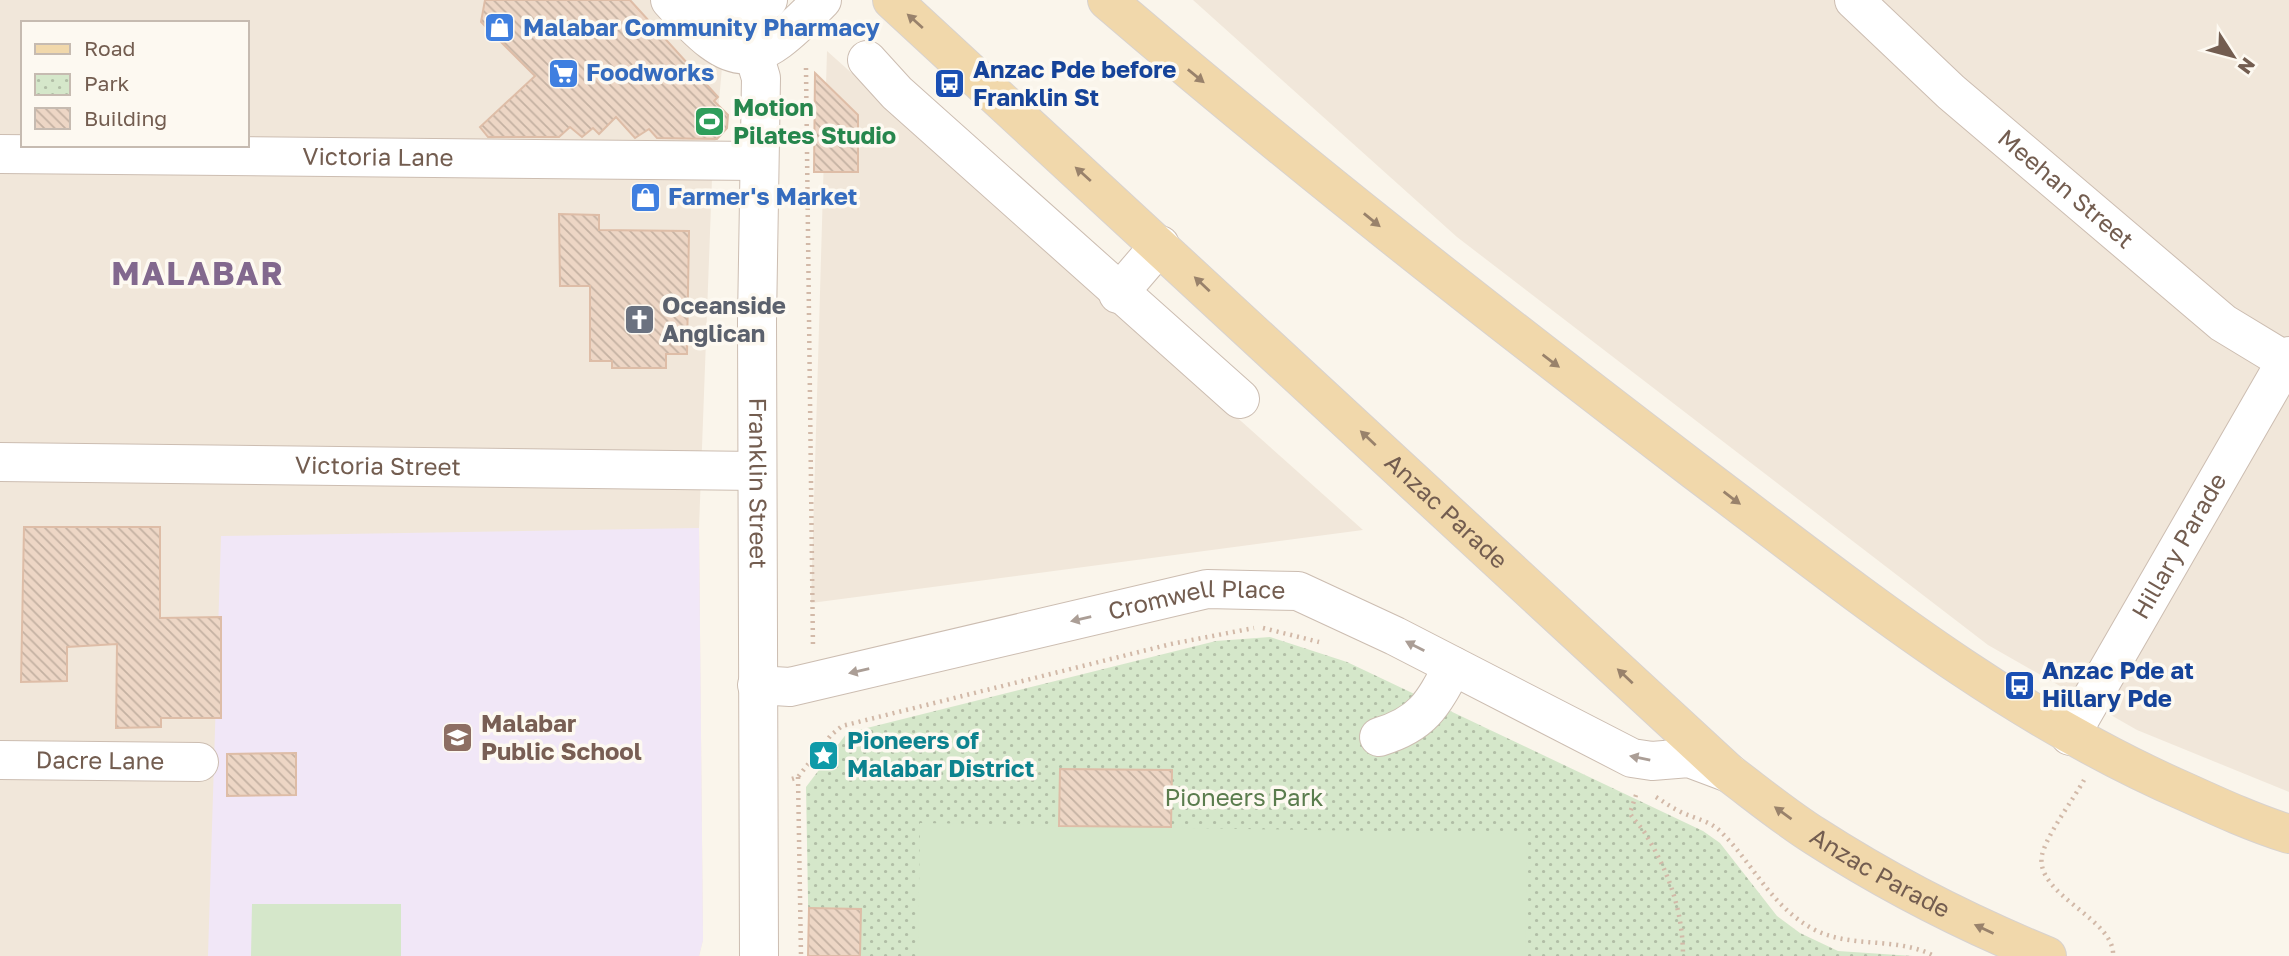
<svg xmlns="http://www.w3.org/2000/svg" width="2289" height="956" font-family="'Golos Text',sans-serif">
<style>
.residential{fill:#f1e7da;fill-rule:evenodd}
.education{fill:#f1e7f7}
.park{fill:url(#park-dots)}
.pitch{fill:#d5e7ca}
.building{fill:url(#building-back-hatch);stroke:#debda7;stroke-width:2}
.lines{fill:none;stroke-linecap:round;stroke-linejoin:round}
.minor-casing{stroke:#ccbdb1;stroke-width:40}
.major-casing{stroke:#d8d2ce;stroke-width:40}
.path{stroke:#d2b9a8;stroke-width:4.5;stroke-dasharray:2 5;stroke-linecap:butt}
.minor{stroke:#fff;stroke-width:38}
.major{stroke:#f1d8ab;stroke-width:38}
.oneway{fill:#99826b}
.oneway2{fill:#ab9e96}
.labels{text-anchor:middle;stroke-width:7;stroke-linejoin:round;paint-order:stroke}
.shop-label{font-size:24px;font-weight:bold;fill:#366cbe;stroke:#fdf9f1;text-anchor:start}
.transit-label{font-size:24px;font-weight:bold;fill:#164399;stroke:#fdf9f1;text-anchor:start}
.leisure-label{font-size:24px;font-weight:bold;fill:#27864d;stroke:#fdf9f1;text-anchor:start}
.street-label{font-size:24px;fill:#735d50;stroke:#fdf9f1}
.worship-label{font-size:24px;font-weight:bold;fill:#5b616d;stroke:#fdf9f1;text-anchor:start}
.education-label{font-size:24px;font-weight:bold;fill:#785e54;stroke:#fdf9f1;text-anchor:start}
.culture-label{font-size:24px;font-weight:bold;fill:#0d838f;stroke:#fdf9f1;text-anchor:start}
.park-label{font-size:24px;fill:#5a7c4d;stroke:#fdf9f1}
.district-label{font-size:32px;font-weight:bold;letter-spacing:2px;fill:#82688e;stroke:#fdf9f1}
</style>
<defs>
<pattern id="park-dots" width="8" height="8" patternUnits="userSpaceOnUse" patternTransform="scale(1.75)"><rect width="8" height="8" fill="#d5e7ca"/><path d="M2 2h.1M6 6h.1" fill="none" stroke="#b1bea6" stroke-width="1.8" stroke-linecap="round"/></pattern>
<pattern id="building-back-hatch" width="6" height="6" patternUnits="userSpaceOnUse" patternTransform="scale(1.75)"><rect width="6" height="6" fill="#edd6c5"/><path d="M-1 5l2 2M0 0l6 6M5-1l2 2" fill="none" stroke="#c4b1a2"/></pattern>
</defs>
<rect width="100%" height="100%" fill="#faf5eb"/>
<path class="residential" d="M0 0H728L712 179 699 528 703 940 699 956H0ZM23 23H247V145H23Z
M1193 0H2289V792L2137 730 1988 645 1457 237Z
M827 51 1363 530 811 603Z"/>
<path class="education" d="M699 528 703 940 699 956H208L221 536Z"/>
<path class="park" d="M1270 637 1347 662 1703 831 1720 843 1777 916 1800 933 1838 951 1913 956H809L806 787 847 733 1216 641Z"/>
<path class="pitch" d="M920 823 1527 834 1525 956H918Z
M252 904H401V956H251Z"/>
<path class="building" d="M485 0H630L718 97 714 101 728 115 727 128 717 139 657 138 649 129 635 138 616 117 599 134 593 128 582 137 570 127 559 137H488L480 127 535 76 481 22Z
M815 73 858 115V172H814Z
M559 214 599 215V230L689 231 687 354H666V368H612V361H590V286H560Z
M24 527H160V618L221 617V718H161V727L116 728 117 644 67 647V681L21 682Z
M296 753V795L227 796V754Z
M1060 769 1172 770 1171 827 1059 826Z
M809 908 861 909 860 956H808Z"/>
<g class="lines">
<defs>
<g id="minor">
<path d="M670 0C736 74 753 71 822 0"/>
<path d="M709 0C729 18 747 15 768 0"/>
<path id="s1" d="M1854 0 1951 92 2223 323 2289 363"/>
<path id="s2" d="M742 14 761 78 757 321 759 956"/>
<path d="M867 60 897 93 1240 399"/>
<path id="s3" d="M0 154 758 161"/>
<path d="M1118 294 1160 245"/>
<path id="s4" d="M0 462 757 471"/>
<path id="s5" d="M757 685 790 687 1207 589 1298 591 1395 636 1632 758 1652 761 1689 758 1729 773"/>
<path id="s6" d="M2070 736 2289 356"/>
<path d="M1379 737C1423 724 1433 704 1453 666"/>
<path id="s7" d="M0 760 199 762"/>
</g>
<g id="major">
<path id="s8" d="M892 0 1729 773C1757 794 1785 817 1815 836 1888 883 1966 923 2047 956"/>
<path d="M1107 0C1297 163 1495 318 1694 470 1852 589 2005 714 2188 793 2221 808 2254 823 2289 834"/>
</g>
</defs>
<use href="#minor" class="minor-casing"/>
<use href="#major" class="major-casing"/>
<path class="path" d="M806 68 813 648
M1263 628 1319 642
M798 777 801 956
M792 779 798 777 831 735 842 726 1171 644 1254 628
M2084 780C2073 800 2047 834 2042 855 2034 895 2116 919 2113 956
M1636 795 1630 813C1634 821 1642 827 1646 835 1669 872 1683 912 1683 956
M1656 797C1664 802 1671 807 1679 811 1694 819 1710 820 1722 833 1754 865 1772 908 1815 930 1853 949 1896 936 1934 956"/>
<use href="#minor" class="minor"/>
<use href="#major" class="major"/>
</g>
<defs><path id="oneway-solid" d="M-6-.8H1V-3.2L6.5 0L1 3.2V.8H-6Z" transform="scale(1.75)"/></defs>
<g class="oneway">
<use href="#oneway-solid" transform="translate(915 21) rotate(-138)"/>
<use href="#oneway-solid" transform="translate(1196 76) rotate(39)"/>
<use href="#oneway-solid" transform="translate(1083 174) rotate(-138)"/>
<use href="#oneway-solid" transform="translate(1372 220) rotate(39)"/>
<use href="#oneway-solid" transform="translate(1202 284) rotate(-137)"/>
<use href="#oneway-solid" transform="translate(1551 361) rotate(37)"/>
<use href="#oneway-solid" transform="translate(1368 438) rotate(-137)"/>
<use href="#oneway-solid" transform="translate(1732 498) rotate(37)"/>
<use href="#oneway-solid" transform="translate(1625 676) rotate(-137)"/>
<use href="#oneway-solid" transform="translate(1783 813) rotate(-144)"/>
<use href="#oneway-solid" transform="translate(1984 929) rotate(-155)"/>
</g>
<g class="oneway2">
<use href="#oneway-solid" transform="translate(1081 619) rotate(167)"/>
<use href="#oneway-solid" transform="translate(1415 646) rotate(-153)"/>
<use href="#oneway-solid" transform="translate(859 671) rotate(167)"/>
<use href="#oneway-solid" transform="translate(1640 758) rotate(-168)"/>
</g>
<defs>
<symbol id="shop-square" viewBox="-11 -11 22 22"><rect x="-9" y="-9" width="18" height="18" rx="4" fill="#3f7fe0" stroke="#fdf9f1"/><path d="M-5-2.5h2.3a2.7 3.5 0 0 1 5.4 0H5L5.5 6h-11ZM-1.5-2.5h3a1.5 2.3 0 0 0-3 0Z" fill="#fff"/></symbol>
<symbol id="supermarket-square" viewBox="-11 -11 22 22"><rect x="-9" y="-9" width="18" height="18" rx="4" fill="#3f7fe0" stroke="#fdf9f1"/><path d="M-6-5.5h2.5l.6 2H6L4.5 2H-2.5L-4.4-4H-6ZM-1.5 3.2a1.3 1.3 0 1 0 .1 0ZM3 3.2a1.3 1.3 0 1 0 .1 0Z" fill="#fff"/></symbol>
<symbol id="bus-square" viewBox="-11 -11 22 22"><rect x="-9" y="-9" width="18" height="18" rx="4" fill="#1a4fb4" stroke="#fdf9f1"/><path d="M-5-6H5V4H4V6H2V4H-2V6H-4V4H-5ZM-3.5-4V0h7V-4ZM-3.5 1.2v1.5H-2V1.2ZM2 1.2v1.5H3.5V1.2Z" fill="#fff"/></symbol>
<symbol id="stadium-square" viewBox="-11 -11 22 22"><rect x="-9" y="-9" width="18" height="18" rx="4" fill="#2e9e5b" stroke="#fdf9f1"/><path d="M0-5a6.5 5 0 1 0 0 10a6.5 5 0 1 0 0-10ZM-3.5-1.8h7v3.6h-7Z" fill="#fff"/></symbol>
<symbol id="church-square" viewBox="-11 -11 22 22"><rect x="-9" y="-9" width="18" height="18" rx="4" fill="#6b7280" stroke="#fdf9f1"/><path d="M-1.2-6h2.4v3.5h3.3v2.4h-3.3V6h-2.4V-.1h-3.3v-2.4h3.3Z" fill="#fff"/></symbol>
<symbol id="school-square" viewBox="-11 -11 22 22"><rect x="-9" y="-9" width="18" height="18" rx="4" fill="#8d6e63" stroke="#fdf9f1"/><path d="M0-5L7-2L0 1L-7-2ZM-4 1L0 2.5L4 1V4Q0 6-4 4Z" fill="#fff"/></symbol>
<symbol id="sight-square" viewBox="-11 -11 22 22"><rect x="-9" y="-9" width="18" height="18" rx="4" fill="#0f9aa8" stroke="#fdf9f1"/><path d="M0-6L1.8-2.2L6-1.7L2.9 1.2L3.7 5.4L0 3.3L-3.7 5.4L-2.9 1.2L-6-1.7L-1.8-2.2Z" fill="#fff"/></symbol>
</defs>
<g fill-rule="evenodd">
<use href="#shop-square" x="482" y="10" width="35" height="35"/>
<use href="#supermarket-square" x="546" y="56" width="35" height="35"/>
<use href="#bus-square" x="932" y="66" width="35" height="35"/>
<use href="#stadium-square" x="692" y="104" width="35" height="35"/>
<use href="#shop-square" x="628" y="180" width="35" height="35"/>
<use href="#church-square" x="622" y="302" width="35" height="35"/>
<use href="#bus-square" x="2002" y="668" width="35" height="35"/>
<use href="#school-square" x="440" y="720" width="35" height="35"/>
<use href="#sight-square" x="806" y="738" width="35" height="35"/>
</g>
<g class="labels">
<g class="shop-label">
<text x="523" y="36">Malabar Community Pharmacy</text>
<text x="586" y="81">Foodworks</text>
<text x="668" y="205">Farmer's Market</text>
</g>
<g class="transit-label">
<text x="973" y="78">Anzac Pde before<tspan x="973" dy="28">Franklin St</tspan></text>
<text x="2042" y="679">Anzac Pde at<tspan x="2042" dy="28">Hillary Pde</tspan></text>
</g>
<g class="leisure-label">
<text x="733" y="116">Motion<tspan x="733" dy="28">Pilates Studio</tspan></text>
</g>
<g class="street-label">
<text dy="8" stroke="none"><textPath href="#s3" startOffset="378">Victoria Lane</textPath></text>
<text dy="8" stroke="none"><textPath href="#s1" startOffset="284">Meehan Street</textPath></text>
<text dy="8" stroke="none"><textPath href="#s4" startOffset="378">Victoria Street</textPath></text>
<text dy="8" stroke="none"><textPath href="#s2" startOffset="472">Franklin Street</textPath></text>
<text dy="8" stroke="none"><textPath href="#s8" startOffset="754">Anzac Parade</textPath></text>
<text dy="8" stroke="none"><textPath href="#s6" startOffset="219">Hillary Parade</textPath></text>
<text dy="8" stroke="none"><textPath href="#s5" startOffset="450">Cromwell Place</textPath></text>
<text dy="8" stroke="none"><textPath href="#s7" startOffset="100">Dacre Lane</textPath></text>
<text dy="8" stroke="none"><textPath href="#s8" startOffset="1321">Anzac Parade</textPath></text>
</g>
<g class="worship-label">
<text x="662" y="314">Oceanside<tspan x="662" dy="28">Anglican</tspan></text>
</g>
<g class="education-label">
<text x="481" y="732">Malabar<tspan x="481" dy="28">Public School</tspan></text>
</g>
<g class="culture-label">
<text x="847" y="749">Pioneers of<tspan x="847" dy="28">Malabar District</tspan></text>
</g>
<g class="park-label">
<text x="1244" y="806">Pioneers Park</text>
</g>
<g class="district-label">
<text x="198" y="285">MALABAR</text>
</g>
</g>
<rect x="21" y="21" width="228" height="126" fill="#fdf9f1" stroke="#c6bbb1" stroke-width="2"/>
<rect x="35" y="44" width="35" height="10" fill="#f1d8ab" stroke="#c6bbb1" stroke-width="2"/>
<text x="84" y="56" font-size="21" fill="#735d50">Road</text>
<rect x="35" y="74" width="35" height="21" fill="url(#park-dots)" stroke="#c6bbb1" stroke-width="2"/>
<text x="84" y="91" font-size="21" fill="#735d50">Park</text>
<rect x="35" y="108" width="35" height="21" fill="url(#building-back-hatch)" stroke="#c6bbb1" stroke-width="2"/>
<text x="84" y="126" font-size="21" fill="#735d50">Building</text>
<g transform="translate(2233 56) rotate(126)" stroke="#fdf9f1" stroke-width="5" paint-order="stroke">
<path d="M0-5L12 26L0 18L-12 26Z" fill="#735d50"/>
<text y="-10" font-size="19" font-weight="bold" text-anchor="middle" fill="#735d50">N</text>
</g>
</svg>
